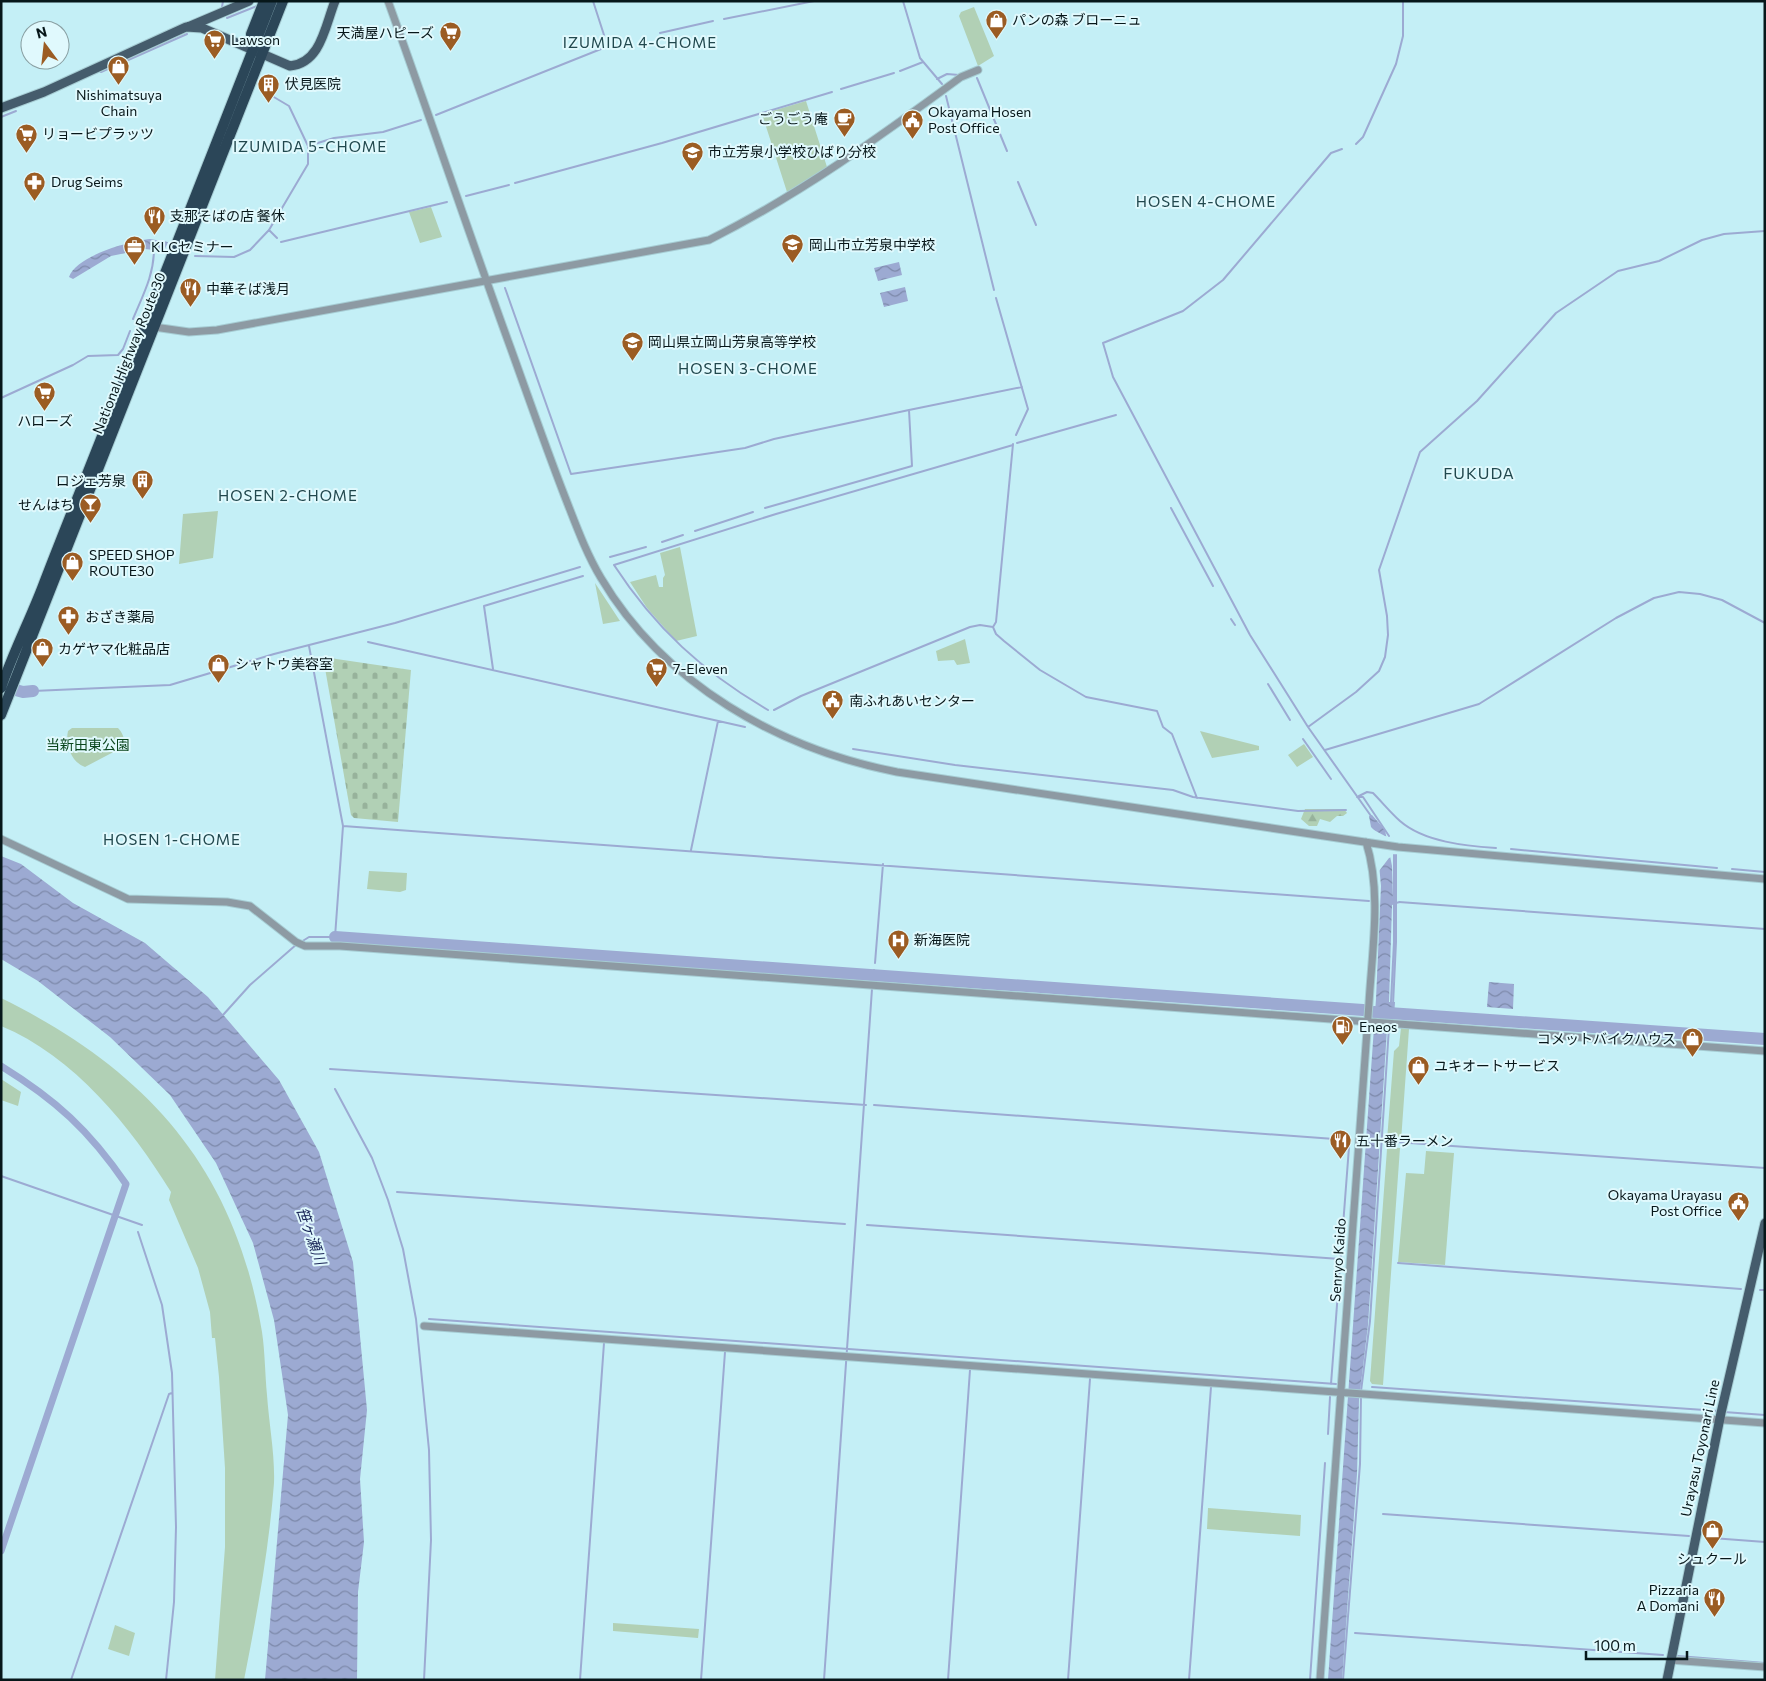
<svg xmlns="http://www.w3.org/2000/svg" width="1766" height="1681" font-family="Commissioner,'Noto Sans JP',sans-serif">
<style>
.green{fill:#b1d0b5}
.forest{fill:url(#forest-firs)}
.cemetery{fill:url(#cemetery-stones)}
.water{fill:url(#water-waves)}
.pier{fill:#c4eff6}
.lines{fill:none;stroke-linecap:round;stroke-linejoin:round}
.stream{stroke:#9caad2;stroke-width:2}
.canal{stroke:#9caad2;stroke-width:7}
.river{stroke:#9caad2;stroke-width:12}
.minor-casing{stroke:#a6ccd3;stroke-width:9}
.major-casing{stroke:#a6ccd3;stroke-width:11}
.highway-casing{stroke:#a6ccd3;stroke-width:12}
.minor{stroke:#8d9aa3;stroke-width:7}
.major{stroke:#455c6c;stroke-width:9}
.highway{stroke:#2b4658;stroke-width:10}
.labels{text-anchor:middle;stroke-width:4;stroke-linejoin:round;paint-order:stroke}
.poi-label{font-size:14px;fill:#07171a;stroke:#e0f9fd;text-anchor:start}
.street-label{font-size:14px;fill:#07171a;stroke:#e0f9fd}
.park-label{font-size:14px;fill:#0a461d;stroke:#e0f9fd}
.neighbourhood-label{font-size:15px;letter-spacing:1px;fill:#21484e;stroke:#e0f9fd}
.water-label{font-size:15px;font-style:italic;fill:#1a2658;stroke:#e0f9fd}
.quarter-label{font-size:16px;letter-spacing:1px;fill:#21484e;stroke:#e0f9fd}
</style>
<defs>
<pattern id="forest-firs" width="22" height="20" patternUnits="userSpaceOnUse" patternTransform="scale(1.25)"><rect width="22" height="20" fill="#b1d0b5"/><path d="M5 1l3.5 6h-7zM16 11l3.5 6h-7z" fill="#97b29b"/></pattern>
<pattern id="cemetery-stones" width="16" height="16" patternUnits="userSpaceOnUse" patternTransform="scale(1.25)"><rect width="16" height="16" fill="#b1d0b5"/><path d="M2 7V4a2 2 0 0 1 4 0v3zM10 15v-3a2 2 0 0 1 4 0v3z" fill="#97b29b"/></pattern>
<pattern id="water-waves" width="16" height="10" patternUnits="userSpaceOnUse" patternTransform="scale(1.25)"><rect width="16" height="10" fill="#9caad2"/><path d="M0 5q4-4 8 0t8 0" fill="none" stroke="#7d89aa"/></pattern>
</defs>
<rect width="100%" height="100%" fill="#c4eff6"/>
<path class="green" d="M974 7 994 56 978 66 959 16 961 12Z
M806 101 827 167 787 192 762 114Z
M431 207 442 237 420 243 409 212Z
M218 511 213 558 179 564 183 514Z
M680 547 697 636 676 641 647 608 630 582 656 575 659 587H663V578L665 575 660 553Z
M595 583 620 621 603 624Z
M965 639 970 663 957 665 954 660 938 661 936 651Z
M72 728H118C123 733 126 741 123 747L85 767C71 762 65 744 68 731Z
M1200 731 1259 746V750L1212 758Z
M1304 744 1313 757 1297 767 1288 755Z
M369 871 407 873 406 890 400 892 367 889Z
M1 998C147 1070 235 1168 262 1332 265 1352 265 1374 267 1395 269 1424 275 1454 274 1483 269 1549 257 1614 244 1680H215L225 1547V1468L219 1377 215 1338H212L210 1312 198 1268 169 1200 171 1192C131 1127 74 1056 1 1026Z
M1401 1028 1409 1029 1401 1141 1387 1140 1394 1051 1399 1046Z
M1 1079 21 1092 18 1106 1 1100Z
M1390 1147 1400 1148 1383 1385 1372 1384 1370 1381 1387 1149Z
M1426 1151 1454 1153 1445 1265 1398 1262 1406 1173 1424 1174Z
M1208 1508 1301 1515 1300 1536 1207 1529Z
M613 1623 699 1629 698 1638 613 1631Z
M115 1625 135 1633 129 1656 108 1649Z"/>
<path class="forest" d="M1305 809H1344L1347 813 1343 816H1337L1330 822 1320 819 1317 826H1309L1301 819Z"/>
<path class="cemetery" d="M323 657 411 670 398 822 354 818 351 815Z"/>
<path class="water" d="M150 239 168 242 164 251 145 249 111 256 73 279 69 277C76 256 129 241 150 239Z
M899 262 902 275 878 281 874 268Z
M905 287 908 301 884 307 880 293Z
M1372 815 1385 830 1392 866 1393 899 1400 903 1392 905 1389 1002H1395L1394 1017 1387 1029 1368 1325 1359 1400 1357 1474 1342 1680H1328L1376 999 1381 886 1376 832 1371 827 1369 816Z
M1 856 21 864 73 903 145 943 208 997 279 1080 319 1152 353 1262 367 1410 360 1479 364 1542 358 1592 357 1680H265L288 1415 274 1320 253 1243 216 1163 170 1095 110 1037 38 981 1 959Z
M1489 982 1514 984 1513 1009 1487 1007Z"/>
<path class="pier" d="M1372 829 1385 836 1399 839 1398 855 1389 858 1379 871Z"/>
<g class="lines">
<path class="stream" d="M593 1 604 35
M903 1 920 58 942 84
M222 7 223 1
M227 18 257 6
M724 19 814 1
M660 33 713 21
M900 71 923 62
M101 72 187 34
M977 78 1007 151
M937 79 947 74 959 75
M841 89 894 73
M946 96 994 290
M436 115 601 49
M1 117 16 111
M1356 144 1363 137 1396 64 1403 36V1
M308 146 334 138 383 132 421 120
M1342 149 1331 153 1223 280 1183 311 1103 343 1113 377 1250 635 1308 727 1371 816
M1018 182 1036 225
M515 183 662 143 832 92
M466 196 509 185
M269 230 277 238
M281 242 447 202
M195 256 234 257 250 250 269 230 308 164V146L289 106 262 90
M505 288 571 474 745 448 774 439 909 410
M996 298 1028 409 1016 435
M133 319C143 295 154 275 154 249
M1 398 73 365 88 356 118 355 123 349 130 331
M1017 443 1116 415
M765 508 912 466 909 410 1022 387
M1171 508 1213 586
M695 531 753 512
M662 542 683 535
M610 557 646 547
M614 565 776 514 1013 445
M614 565C655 628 703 672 768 710
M1231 619 1235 625
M993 627 996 634 1004 641 1040 670 1086 697 1157 711 1163 727 1172 734 1197 798
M368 642 745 727
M493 669 484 606 583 576
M1268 684 1290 720
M33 691 170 685 274 654 395 623 580 567
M774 710 801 696 970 627 980 625 993 627 996 622 1013 444
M1308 727 1356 692 1379 671 1385 657 1388 635 1387 616 1379 570 1420 452 1477 401 1556 313 1618 271 1659 261 1702 240 1724 234 1765 231
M1303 739 1331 779
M853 749 955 765 1173 790 1193 797 1298 811 1346 810
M1325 750 1479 704 1616 618 1654 598 1679 592 1700 594 1722 600 1765 623
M1359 796 1367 792 1373 793C1382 802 1390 812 1400 821 1424 842 1466 846 1496 848
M1357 797H1363L1389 836
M343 826 1369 901
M1511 849 1717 868
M691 850 718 721
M1732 869 1765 872
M1399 902 1765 929
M301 942 309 937H335L343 826 309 646
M875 963 883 864
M874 975V970
M872 979V975
M1391 1002 1394 942V855
M1393 1005 1396 942V855
M223 1015 250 985 297 944
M330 1069 866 1105
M335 1089 372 1158 388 1200 403 1249 416 1319 429 1450 431 1540 424 1680
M874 1105 1348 1140
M1382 1141 1765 1168
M1 1176 142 1225
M397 1192 845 1224
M867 1225 1340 1259
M138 1232 162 1305 172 1373 176 1527 174 1602 166 1680
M1398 1263 1741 1289
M1760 1290H1765
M429 1319 1336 1384
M1331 1384 1349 1147
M1372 1387 1719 1411
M1361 1391 1370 1321 1389 1027
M1724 1412 1765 1415
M1328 1434 1330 1397
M1383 1514 1689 1536
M1712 1538 1765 1542
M1355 1633 1663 1655
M1678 1656 1765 1663
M71 1680 169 1394 172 1393
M580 1680 604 1343
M701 1680 725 1352
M824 1680 872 989
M948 1680 970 1370
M1068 1680 1090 1379
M1189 1680 1211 1387
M1310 1680 1325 1463
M1343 1680 1360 1464 1361 1395"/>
<path class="canal" d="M1 1066C56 1100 89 1130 126 1184L1 1551"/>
<path class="river" d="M1 686 23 692 33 691
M335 937 1363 1010
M1374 1012 1765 1039"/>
<defs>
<path id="minor" d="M388 1C430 117 469 234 511 349 529 399 546 448 565 497 576 525 586 553 601 578 664 684 779 749 897 772L1398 847 1765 879
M154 327 189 332 217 330 709 240C799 195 881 136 961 77L978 70
M1 839 128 899 227 902 250 906 296 942 305 946H340L1765 1051
M424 1326 1765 1423
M1670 1660 1765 1667
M1320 1680 1369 1003C1372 951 1382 892 1366 842"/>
<path id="major" d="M188 27 249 1
M1 108 44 92 186 27 202 28 290 66C321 63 325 26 335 1
M1667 1680 1721 1413 1765 1223"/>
<path id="highway" d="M252 41 251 34 264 1
M1 688C13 652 31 618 44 583 81 487 121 392 156 296L272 1
M1 715 283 1"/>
</defs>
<use href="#minor" class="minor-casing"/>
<use href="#major" class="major-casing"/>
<use href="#highway" class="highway-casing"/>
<use href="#minor" class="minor"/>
<use href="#major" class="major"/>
<use href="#highway" class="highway"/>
</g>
<defs>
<symbol id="shop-pin" viewBox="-11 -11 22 30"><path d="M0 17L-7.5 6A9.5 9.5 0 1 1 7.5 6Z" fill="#9b5c23" stroke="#e0f9fd"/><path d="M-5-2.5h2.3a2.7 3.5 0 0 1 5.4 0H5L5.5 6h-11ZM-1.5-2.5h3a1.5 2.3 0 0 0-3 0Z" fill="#fff"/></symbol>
<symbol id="supermarket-pin" viewBox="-11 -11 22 30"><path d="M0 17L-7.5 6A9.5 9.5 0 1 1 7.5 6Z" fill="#9b5c23" stroke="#e0f9fd"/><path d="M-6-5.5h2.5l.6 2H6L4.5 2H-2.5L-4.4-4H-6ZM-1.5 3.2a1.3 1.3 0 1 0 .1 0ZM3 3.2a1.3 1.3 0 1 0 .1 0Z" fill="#fff"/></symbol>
<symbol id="building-pin" viewBox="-11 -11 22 30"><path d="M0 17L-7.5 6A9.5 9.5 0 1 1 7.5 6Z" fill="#9b5c23" stroke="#e0f9fd"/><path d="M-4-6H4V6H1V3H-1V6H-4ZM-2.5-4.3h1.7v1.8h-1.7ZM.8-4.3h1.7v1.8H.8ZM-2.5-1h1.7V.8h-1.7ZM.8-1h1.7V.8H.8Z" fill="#fff"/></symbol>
<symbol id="cafe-pin" viewBox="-11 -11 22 30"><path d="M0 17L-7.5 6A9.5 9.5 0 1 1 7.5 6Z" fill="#9b5c23" stroke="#e0f9fd"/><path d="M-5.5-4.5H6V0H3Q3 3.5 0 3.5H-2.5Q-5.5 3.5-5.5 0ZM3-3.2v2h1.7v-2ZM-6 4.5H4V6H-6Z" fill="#fff"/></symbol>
<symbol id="civic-pin" viewBox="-11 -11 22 30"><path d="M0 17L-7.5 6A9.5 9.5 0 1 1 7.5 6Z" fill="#9b5c23" stroke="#e0f9fd"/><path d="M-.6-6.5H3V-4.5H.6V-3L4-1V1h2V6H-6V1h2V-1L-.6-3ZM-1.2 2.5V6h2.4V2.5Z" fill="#fff"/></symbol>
<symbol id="school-pin" viewBox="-11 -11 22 30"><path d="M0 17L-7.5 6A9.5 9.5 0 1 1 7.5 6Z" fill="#9b5c23" stroke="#e0f9fd"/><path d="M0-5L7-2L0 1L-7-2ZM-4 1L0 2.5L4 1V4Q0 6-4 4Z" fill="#fff"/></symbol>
<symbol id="pharmacy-pin" viewBox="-11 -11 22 30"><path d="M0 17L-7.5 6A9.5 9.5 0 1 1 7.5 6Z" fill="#9b5c23" stroke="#e0f9fd"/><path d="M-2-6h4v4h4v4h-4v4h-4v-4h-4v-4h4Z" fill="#fff"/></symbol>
<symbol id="restaurant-pin" viewBox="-11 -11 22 30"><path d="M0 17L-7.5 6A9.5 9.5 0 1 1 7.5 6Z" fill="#9b5c23" stroke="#e0f9fd"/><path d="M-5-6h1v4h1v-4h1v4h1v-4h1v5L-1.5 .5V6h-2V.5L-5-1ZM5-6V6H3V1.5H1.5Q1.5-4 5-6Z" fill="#fff"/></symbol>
<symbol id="office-pin" viewBox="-11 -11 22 30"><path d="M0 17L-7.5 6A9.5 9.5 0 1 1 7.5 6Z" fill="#9b5c23" stroke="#e0f9fd"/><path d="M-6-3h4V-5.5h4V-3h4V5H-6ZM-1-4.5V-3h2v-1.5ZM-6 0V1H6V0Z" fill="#fff"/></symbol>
<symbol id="bar-pin" viewBox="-11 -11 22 30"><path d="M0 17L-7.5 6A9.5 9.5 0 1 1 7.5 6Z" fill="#9b5c23" stroke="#e0f9fd"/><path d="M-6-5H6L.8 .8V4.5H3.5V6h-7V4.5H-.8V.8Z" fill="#fff"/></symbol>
<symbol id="hospital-pin" viewBox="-11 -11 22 30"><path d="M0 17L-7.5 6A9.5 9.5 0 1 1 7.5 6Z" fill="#9b5c23" stroke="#e0f9fd"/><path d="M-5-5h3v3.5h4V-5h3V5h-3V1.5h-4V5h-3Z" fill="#fff"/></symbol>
<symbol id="fuel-pin" viewBox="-11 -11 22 30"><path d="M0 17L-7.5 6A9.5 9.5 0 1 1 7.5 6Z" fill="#9b5c23" stroke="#e0f9fd"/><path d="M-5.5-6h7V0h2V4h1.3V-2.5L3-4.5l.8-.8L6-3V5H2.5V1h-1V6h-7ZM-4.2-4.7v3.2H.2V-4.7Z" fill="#fff"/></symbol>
</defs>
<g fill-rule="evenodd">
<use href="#shop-pin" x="984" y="8" width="25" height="34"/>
<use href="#supermarket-pin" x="438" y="20" width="25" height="34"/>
<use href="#supermarket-pin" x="202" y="28" width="25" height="34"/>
<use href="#shop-pin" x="106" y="54" width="25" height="34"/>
<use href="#building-pin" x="256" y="72" width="25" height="34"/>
<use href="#cafe-pin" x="832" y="106" width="25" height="34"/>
<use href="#civic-pin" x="900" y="108" width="25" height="34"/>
<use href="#supermarket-pin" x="14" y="122" width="25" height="34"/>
<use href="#school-pin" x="680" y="140" width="25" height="34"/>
<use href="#pharmacy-pin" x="22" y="170" width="25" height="34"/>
<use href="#restaurant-pin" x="142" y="204" width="25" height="34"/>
<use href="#school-pin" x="780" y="232" width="25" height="34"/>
<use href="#office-pin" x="122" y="234" width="25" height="34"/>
<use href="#restaurant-pin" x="178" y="276" width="25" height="34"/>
<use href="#school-pin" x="620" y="330" width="25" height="34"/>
<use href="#supermarket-pin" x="32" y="380" width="25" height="34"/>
<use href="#building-pin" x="130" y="468" width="25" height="34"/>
<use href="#bar-pin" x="78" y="492" width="25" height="34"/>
<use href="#shop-pin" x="60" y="550" width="25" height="34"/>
<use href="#pharmacy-pin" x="56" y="604" width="25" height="34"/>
<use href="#shop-pin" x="30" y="636" width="25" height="34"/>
<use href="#shop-pin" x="206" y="652" width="25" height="34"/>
<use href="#supermarket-pin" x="644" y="656" width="25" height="34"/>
<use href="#civic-pin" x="820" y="688" width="25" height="34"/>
<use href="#hospital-pin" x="886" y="928" width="25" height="34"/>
<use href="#fuel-pin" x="1330" y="1014" width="25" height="34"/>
<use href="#shop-pin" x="1680" y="1026" width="25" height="34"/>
<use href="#shop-pin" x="1406" y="1054" width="25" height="34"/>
<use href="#restaurant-pin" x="1328" y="1128" width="25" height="34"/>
<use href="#civic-pin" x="1726" y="1190" width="25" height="34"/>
<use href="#shop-pin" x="1700" y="1518" width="25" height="34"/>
<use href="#restaurant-pin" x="1702" y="1586" width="25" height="34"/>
</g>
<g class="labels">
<g class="poi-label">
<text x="1012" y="25">パンの森 ブローニュ</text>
<text x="434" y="38" text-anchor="end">天満屋ハピーズ</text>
<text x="231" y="45">Lawson</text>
<text x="285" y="89">伏見医院</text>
<text x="119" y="100" text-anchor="middle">Nishimatsuya<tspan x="119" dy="16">Chain</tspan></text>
<text x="928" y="117">Okayama Hosen<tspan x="928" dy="16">Post Office</tspan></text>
<text x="828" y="124" text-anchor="end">ごうごう庵</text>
<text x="42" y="139">リョービプラッツ</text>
<text x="708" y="157">市立芳泉小学校ひばり分校</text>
<text x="51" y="187">Drug Seims</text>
<text x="170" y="221">支那そばの店 餐休</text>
<text x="809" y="250">岡山市立芳泉中学校</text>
<text x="151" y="252">KLCセミナー</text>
<text x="206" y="294">中華そば浅月</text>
<text x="648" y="347">岡山県立岡山芳泉高等学校</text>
<text x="45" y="426" text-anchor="middle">ハローズ</text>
<text x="126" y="486" text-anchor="end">ロジェ芳泉</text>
<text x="74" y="510" text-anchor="end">せんはち</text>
<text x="89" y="560">SPEED SHOP<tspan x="89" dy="16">ROUTE30</tspan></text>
<text x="85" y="622">おざき薬局</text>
<text x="58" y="654">カゲヤマ化粧品店</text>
<text x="235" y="669">シャトウ美容室</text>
<text x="673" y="674">7-Eleven</text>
<text x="849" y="706">南ふれあいセンター</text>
<text x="914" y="945">新海医院</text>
<text x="1359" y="1032">Eneos</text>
<text x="1676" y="1044" text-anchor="end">コメットバイクハウス</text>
<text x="1434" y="1071">ユキオートサービス</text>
<text x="1356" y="1146">五十番ラーメン</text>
<text x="1722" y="1200" text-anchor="end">Okayama Urayasu<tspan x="1722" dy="16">Post Office</tspan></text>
<text x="1712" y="1564" text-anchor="middle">シュクール</text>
<text x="1699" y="1595" text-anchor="end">Pizzaria<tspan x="1699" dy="16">A Domani</tspan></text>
</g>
<g class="street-label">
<text transform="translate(129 353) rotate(-68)" y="5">National Highway Route 30</text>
<text transform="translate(1338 1260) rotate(-86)" y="5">Senryo Kaido</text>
<text transform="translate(1700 1448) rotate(-78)" y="5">Urayasu Toyonari Line</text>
</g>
<g class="park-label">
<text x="88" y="750">当新田東公園</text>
</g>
<g class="neighbourhood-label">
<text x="640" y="48">IZUMIDA 4-CHOME</text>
<text x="310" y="152">IZUMIDA 5-CHOME</text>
<text x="1206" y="207">HOSEN 4-CHOME</text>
<text x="748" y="374">HOSEN 3-CHOME</text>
<text x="288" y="501">HOSEN 2-CHOME</text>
<text x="172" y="845">HOSEN 1-CHOME</text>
</g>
<g class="water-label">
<text transform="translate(311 1236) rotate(71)" y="5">笹ヶ瀬川</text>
</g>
<g class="quarter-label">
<text x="1479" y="479">FUKUDA</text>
</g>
</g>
<rect width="1766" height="1681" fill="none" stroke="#07171a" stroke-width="5"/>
<g transform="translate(45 45) rotate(345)"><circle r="24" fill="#e0f9fd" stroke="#899fa2"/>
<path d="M0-4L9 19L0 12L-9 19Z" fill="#9b5c23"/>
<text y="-8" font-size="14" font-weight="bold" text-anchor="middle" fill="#07171a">N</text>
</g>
<path d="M1586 1651v8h101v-8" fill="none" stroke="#07171a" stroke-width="2.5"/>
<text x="1594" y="1651" font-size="15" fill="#07171a" stroke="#e0f9fd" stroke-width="4" paint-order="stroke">100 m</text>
</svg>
